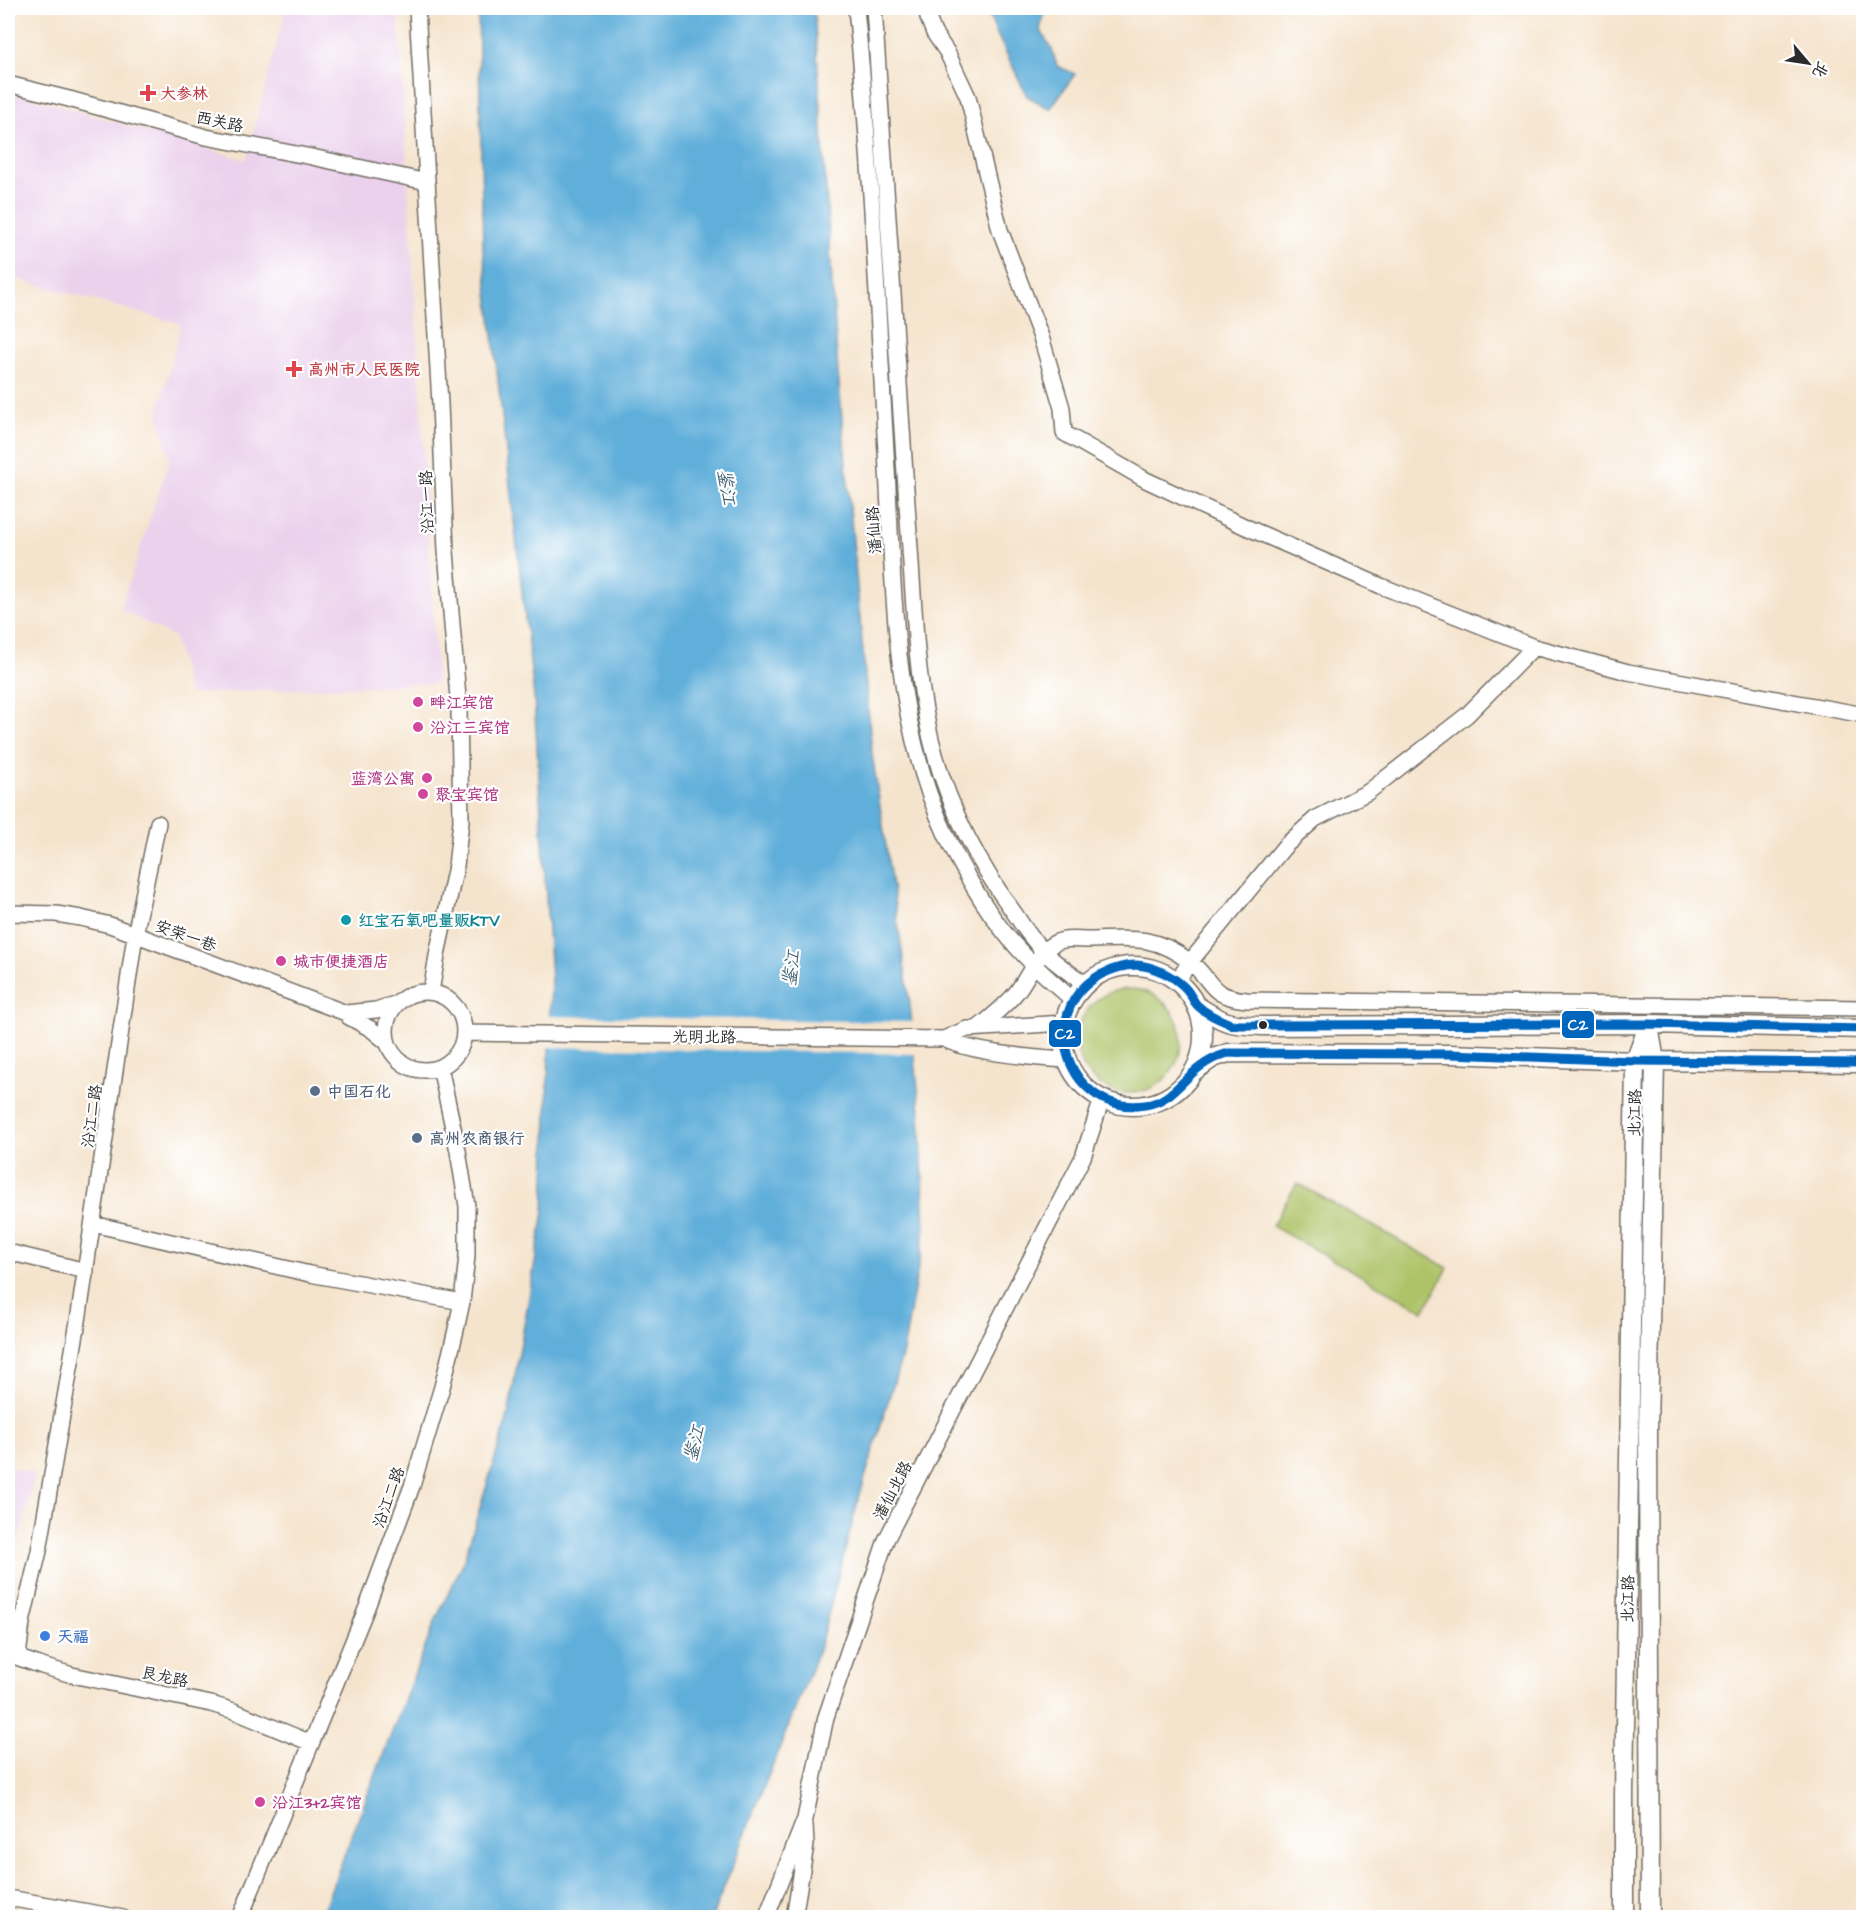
<svg xmlns="http://www.w3.org/2000/svg" width="1871" height="1925" font-family="'Architects Daughter','LXGW WenKai TC',sans-serif">
<style>
.built{fill:#ebd1ec}
.green{fill:#aec367;stroke:#6c7749;stroke-width:1.5}
.water{fill:#60afda;stroke:#466d82;stroke-width:1.5}
.pier{fill:#f5e4cd}
.lines{fill:none;stroke-linecap:round;stroke-linejoin:round}
.minor-casing{stroke:#726c64;stroke-width:18}
.major-casing{stroke:#726c64;stroke-width:21}
.minor{stroke:#fff;stroke-width:15}
.major{stroke:#fff;stroke-width:18}
.bus-1-casing{stroke:#fff;stroke-width:14}
.bus-1{stroke:#0065bd;stroke-width:9}
.health-dot{fill:#e0444e;stroke:#fff;stroke-width:2}
.hotel-dot{fill:#d1479c;stroke:#fff;stroke-width:2}
.culture-dot{fill:#0f9aa8;stroke:#fff;stroke-width:2}
.bus-dot{fill:#2b2b2b;stroke:#fff;stroke-width:2}
.service-dot{fill:#5c6f8a;stroke:#fff;stroke-width:2}
.shop-dot{fill:#3f7fe0;stroke:#fff;stroke-width:2}
.labels{text-anchor:middle;stroke-width:4.5;stroke-linejoin:round;paint-order:stroke}
.health-label{font-size:16px;font-weight:bold;fill:#be3a42;stroke:#fff;text-anchor:start}
.street-label{font-size:16px;fill:#2b2b2b;stroke:#fff}
.hotel-label{font-size:16px;font-weight:bold;fill:#b23c85;stroke:#fff;text-anchor:start}
.culture-label{font-size:16px;font-weight:bold;fill:#0d838f;stroke:#fff;text-anchor:start}
.service-label{font-size:16px;font-weight:bold;fill:#4e5e75;stroke:#fff;text-anchor:start}
.shop-label{font-size:16px;font-weight:bold;fill:#366cbe;stroke:#fff;text-anchor:start}
.water-label{font-size:18px;font-style:italic;fill:#406071;stroke:#fff}
.line-badge{stroke:#fff;stroke-width:2}
.badge-label{font-size:16px;text-anchor:middle;font-weight:bold;fill:#fff}
</style>
<rect width="100%" height="100%" fill="#fff"/>
<filter id="ink" filterUnits="userSpaceOnUse"><feTurbulence type="fractalNoise" baseFrequency=".0167" numOctaves="2"/><feDisplacementMap in="SourceGraphic" scale="12" xChannelSelector="R" yChannelSelector="G"/><feConvolveMatrix kernelMatrix="1 2 1 2 8 2 1 2 1" color-interpolation-filters="sRGB"/></filter>
<filter id="wash" filterUnits="userSpaceOnUse"><feTurbulence type="fractalNoise" baseFrequency=".008" numOctaves="4" result="noise"/><feDisplacementMap in="SourceGraphic" scale="24" xChannelSelector="R" yChannelSelector="G"/><feGaussianBlur stdDeviation="1.35" result="paint"/><feColorMatrix in="noise" values="0 0 0 0 0 0 0 0 0 0 0 0 0 0 0 0 0 1.4 0 .05"/><feComposite in="paint" operator="in"/></filter>
<g filter="url(#wash)">
<rect width="100%" height="100%" fill="#f5e4cd"/>
<path class="built" d="M286 8H398L437 683 189 694 174 637 120 609 170 458 158 414 181 324 8 277V91L246 160Z
M8 1467 35 1474 8 1584Z"/>
<path class="green" d="M1077 1041a52 52 0 1 1 104 0a52 52 0 1 1-104 0Z
M1297 1183 1448 1268 1424 1311 1272 1226Z"/>
<path class="water" d="M478 8H814L838 373 872 754 910 1004 920 1112 925 1229 903 1352 858 1501 819 1649 712 1917 320 1918 436 1619 463 1563 508 1416 544 1212 551 979 534 697 483 248Z
M987 8H1046L1040 29 1052 50 1057 66 1075 74 1050 109 1027 96 995 30Z"/>
<path class="pier" d="M547 1016 914 1022 917 1054 546 1047Z"/>
</g>
<g filter="url(#ink)">
<g class="lines">
<defs>
<path id="minor" d="M417 8 440 404 446 551 459 710 461 821 456 866 438 950 431 992
M856 8C871 161 878 315 887 469 893 578 893 692 930 796 948 846 985 915 1023 954 1038 970 1056 985 1073 1000
M874 8 916 639C919 673 923 706 931 739 946 802 977 862 1015 914 1024 928 1034 942 1046 954 1058 965 1072 975 1085 984
M927 8 928 18 934 33 947 52 968 97 1000 230 1041 337 1062 408 1064 433 1146 480 1246 527 1381 586 1534 647 1628 672 1864 715
M8 84 69 99 206 137 312 157 427 182
M8 913 56 914 81 918 110 925 346 1013 349 1017 371 1029 388 1043
M1177 981 1190 962 1285 846 1315 819 1368 792 1467 715 1534 647
M386 1031a39 39 0 1 1 78 0a39 39 0 1 1-78 0Z
M346 1013 376 1010 398 1003
M978 1028C990 1018 1004 1007 1015 994 1028 979 1035 955 1053 944 1064 937 1078 940 1089 940 1130 939 1153 934 1189 961 1215 981 1206 996 1247 1000L1864 1008
M464 1033 944 1039 967 1029 1064 1023
M944 1039C972 1053 1035 1058 1067 1060
M93 1224 310 1274 462 1302
M8 1252 86 1271
M8 1654 42 1666 72 1675 211 1704 234 1711 311 1743
M18 1657 22 1622 39 1551 78 1321 135 935 158 823
M8 1898 123 1918
M240 1918 367 1607 412 1486 442 1387 455 1334 462 1302 467 1256V1206L458 1151 440 1067
M766 1918 805 1819 826 1717 886 1540 1083 1157 1102 1099
M794 1918 806 1845 805 1825"/>
<path id="major" d="M1063 1036a70 70 0 1 1 140 0a70 70 0 1 1-140 0Z
M1196 1005C1224 1023 1229 1025 1262 1026L1649 1024 1864 1029
M1649 1026 1655 1061 1648 1432 1650 1918
M1193 1072 1213 1058 1228 1053 1450 1054 1635 1061 1864 1063
M1624 1918V1794L1635 1061 1649 1024"/>
</defs>
<use href="#minor" class="minor-casing"/>
<use href="#major" class="major-casing"/>
<use href="#minor" class="minor"/>
<use href="#major" class="major"/>
<defs>
<path id="bus-1" d="M1864 1029 1649 1024 1233 1025C1221 1020 1207 1015 1197 1005 1193 1001 1191 995 1187 990 1177 978 1159 969 1144 966 1128 963 1114 968 1100 975 1033 1013 1068 1116 1145 1105 1170 1102 1181 1081 1200 1067 1208 1061 1218 1056 1228 1053L1450 1054 1635 1061 1864 1063"/>
</defs>
<use href="#bus-1" class="bus-1-casing"/>
<use href="#bus-1" class="bus-1"/>
</g>
</g>
<g class="health-dot">
<path d="M145 84h6v6h6v6h-6v6h-6v-6h-6v-6h6z"/>
<path d="M291 360h6v6h6v6h-6v6h-6v-6h-6v-6h6z"/>
</g>
<g class="hotel-dot">
<circle cx="418" cy="702" r="6"/>
<circle cx="418" cy="727" r="6"/>
<circle cx="427" cy="778" r="6"/>
<circle cx="423" cy="794" r="6"/>
<circle cx="281" cy="961" r="6"/>
<circle cx="260" cy="1802" r="6"/>
</g>
<circle class="culture-dot" cx="346" cy="920" r="6"/>
<circle class="bus-dot" cx="1263" cy="1025" r="5"/>
<g class="service-dot">
<circle cx="315" cy="1091" r="6"/>
<circle cx="417" cy="1138" r="6"/>
</g>
<circle class="shop-dot" cx="45" cy="1636" r="6"/>
<g class="labels">
<g class="health-label">
<text x="160" y="99">大参林</text>
<text x="308" y="375">高州市人民医院</text>
</g>
<g class="street-label">
<text transform="translate(220 121) rotate(12)" y="6">西关路</text>
<text transform="translate(426 502) rotate(-92)" y="6">沿江一路</text>
<text transform="translate(873 530) rotate(-94)" y="6">潘仙路</text>
<text transform="translate(186 935) rotate(20)" y="6">安荣一巷</text>
<text transform="translate(704 1036) rotate(1)" y="6">光明北路</text>
<text transform="translate(1634 1113) rotate(-89)" y="6">北江路</text>
<text transform="translate(91 1116) rotate(-82)" y="6">沿江二路</text>
<text transform="translate(892 1490) rotate(-62)" y="6">潘仙北路</text>
<text transform="translate(388 1497) rotate(-70)" y="6">沿江二路</text>
<text transform="translate(1627 1599) rotate(-89)" y="6">北江路</text>
<text transform="translate(165 1676) rotate(12)" y="6">艮龙路</text>
</g>
<g class="hotel-label">
<text x="430" y="708">畔江宾馆</text>
<text x="430" y="733">沿江三宾馆</text>
<text x="415" y="784" text-anchor="end">蓝湾公寓</text>
<text x="435" y="800">聚宝宾馆</text>
<text x="293" y="967">城市便捷酒店</text>
<text x="272" y="1808">沿江3+2宾馆</text>
</g>
<g class="culture-label">
<text x="358" y="926">红宝石氧吧量贩KTV</text>
</g>
<g class="service-label">
<text x="327" y="1097">中国石化</text>
<text x="429" y="1144">高州农商银行</text>
</g>
<g class="shop-label">
<text x="57" y="1642">天福</text>
</g>
<g class="water-label">
<text transform="translate(727 487) rotate(81)" y="6">鉴江</text>
<text transform="translate(791 968) rotate(-82)" y="6">鉴江</text>
<text transform="translate(694 1443) rotate(-75)" y="6">鉴江</text>
</g>
</g>
<g class="line-badge">
<rect x="1561" y="1010" width="34" height="29" rx="6" fill="#0065bd"/>
<rect x="1048" y="1019" width="34" height="29" rx="6" fill="#0065bd"/>
</g>
<g class="badge-label">
<text x="1578" y="1030">C2</text>
<text x="1065" y="1039">C2</text>
</g>
<rect width="1871" height="1925" fill="none" stroke="#fff" stroke-width="30"/>
<g transform="translate(1808 63) rotate(119)" stroke="#ffffff" stroke-width="4.5" paint-order="stroke">
<path d="M0-4.5L10 22L0 15L-10 22Z" fill="#2b2b2b"/>
<text y="-9" font-size="16" font-weight="bold" text-anchor="middle" fill="#2b2b2b">北</text>
</g>
</svg>
